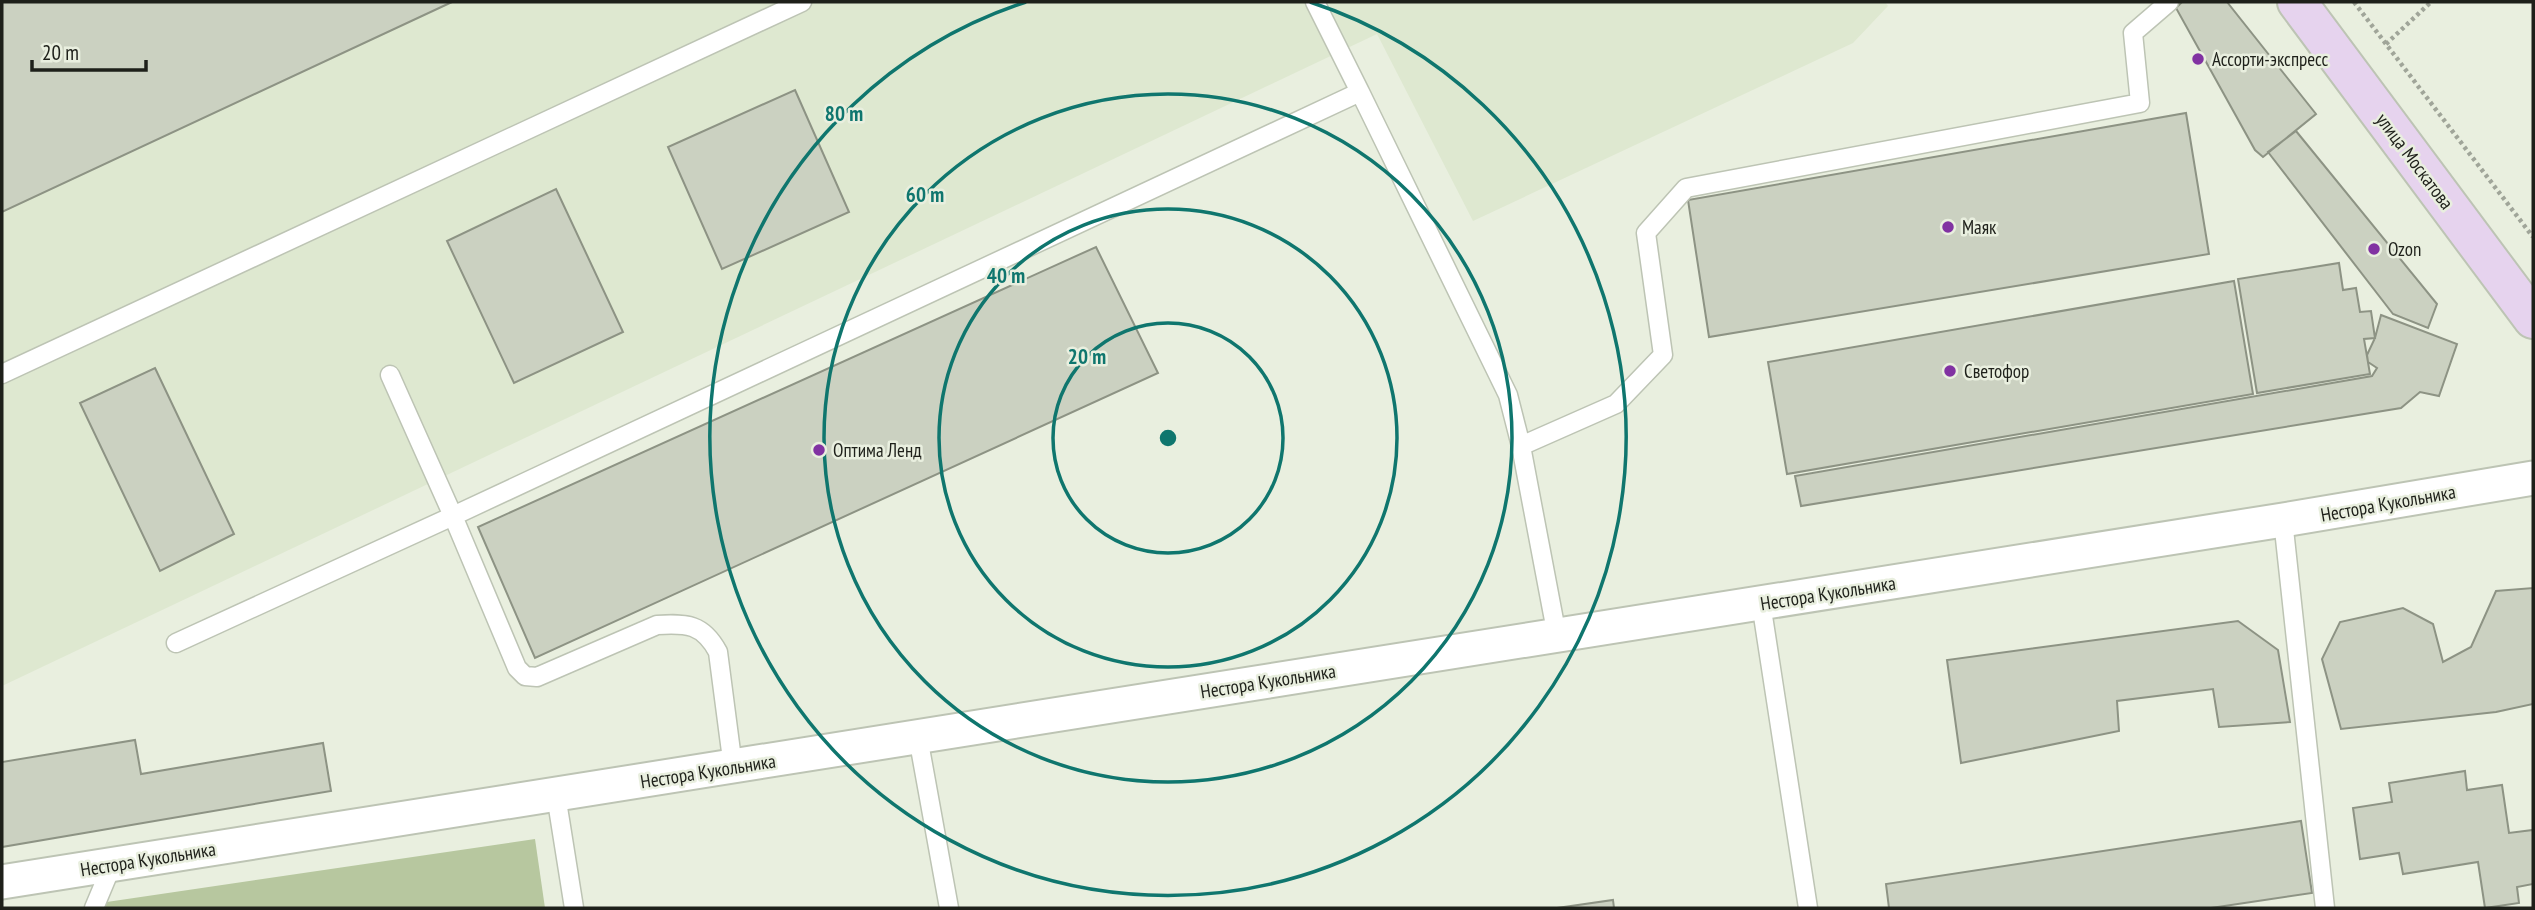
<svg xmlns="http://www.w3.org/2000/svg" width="2535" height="910" font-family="'PT Sans Narrow',sans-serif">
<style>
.built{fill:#dee8d0}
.green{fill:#b7c79f}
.building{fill:#cbd1c1;stroke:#8d9384;stroke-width:2}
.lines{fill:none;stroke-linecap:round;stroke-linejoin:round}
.lane-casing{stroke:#bdc4b4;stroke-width:21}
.street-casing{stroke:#bdc4b4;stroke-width:37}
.secondary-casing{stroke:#bdc4b4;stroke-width:42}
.path{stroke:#a0a599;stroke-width:4.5;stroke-dasharray:3.5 3.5;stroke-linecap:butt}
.lane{stroke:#fff;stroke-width:18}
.street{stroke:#fff;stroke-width:33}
.secondary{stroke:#e6d3ee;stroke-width:38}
.ring{fill:none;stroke:#0f766e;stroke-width:3.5}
.poi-dot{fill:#8132a2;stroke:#e9efdf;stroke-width:2.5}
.labels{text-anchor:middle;stroke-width:5;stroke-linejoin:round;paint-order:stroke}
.poi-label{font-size:19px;fill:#1e201a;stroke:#e9efdf;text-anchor:start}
.street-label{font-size:19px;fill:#1e201a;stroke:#e9efdf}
.centre{fill:#0f766e;stroke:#e9efdf;stroke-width:3.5}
.ring-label{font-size:21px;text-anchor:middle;font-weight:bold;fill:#0f766e;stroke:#e9efdf;stroke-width:5;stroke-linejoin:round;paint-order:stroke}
</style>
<rect width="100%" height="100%" fill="#e9efdf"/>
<path class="built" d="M2 2H1885L1888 6 1853 43 1473 221 1377 34 2 686Z"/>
<path class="green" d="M535 839 545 908H100V903Z"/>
<path class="building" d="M2 2H452L2 212Z
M2182 2H2227L2316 114 2263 157 2255 150 2176 8Z
M795 90 849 212 722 269 668 147Z
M2186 113 2209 254 1709 337 1688 200Z
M2296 131 2437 304 2428 328 2393 314 2268 152Z
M556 189 623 332 514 383 447 241Z
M1096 247 1158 373 535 658 478 527Z
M2339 263 2343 290 2356 288 2360 312 2371 311 2375 338 2364 339 2370 374 2257 393 2238 279Z
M2234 281 2253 394 1787 474 1768 362Z
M2381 315 2457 344 2439 396 2420 392 2401 408 1801 506 1795 476 2372 376 2377 368 2368 362 2367 355 2375 338Z
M155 368 234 534 160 571 80 403Z
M2533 588V704L2496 712 2341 729 2322 659 2340 622 2403 608 2433 624 2443 662 2471 647 2496 591Z
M2238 621 2278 650 2290 722 2219 727 2213 689 2117 701 2119 731 1961 763 1947 660Z
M135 740 141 774 323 743 331 791 2 847V762Z
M2465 771 2467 790 2502 785 2509 833 2533 830V884L2517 887 2519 903 2485 908 2478 862 2403 874 2399 853 2360 859 2353 808 2392 802 2389 783Z
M2301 821 2312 893 2211 908H1889L1886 884Z
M1613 900 1614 908H1557Z"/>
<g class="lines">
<defs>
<path id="lane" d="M1315 2 1360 92
M2 374 802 2
M2283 520 2325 908
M1761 603 1808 908
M1557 636 1521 446 1616 404 1663 355 1646 233 1686 188 2140 103 2133 33 2169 2
M176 643 453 516 390 375
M918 737 949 908
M733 767 718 652C703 624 687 623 657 625L537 677 525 676 517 668 453 516 1360 92 1508 395 1521 446
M556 795 574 908
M94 908 112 865"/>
<path id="street" d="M2 882 2283 520 2533 478"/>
<path id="secondary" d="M2297 2 2533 319"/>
</defs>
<use href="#lane" class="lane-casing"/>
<use href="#street" class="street-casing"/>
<use href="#secondary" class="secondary-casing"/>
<path class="path" d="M2354 2 2533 237
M2386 44 2431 2"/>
<use href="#lane" class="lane"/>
<use href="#street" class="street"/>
<use href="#secondary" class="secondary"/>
</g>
<g class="ring">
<circle cx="1168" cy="438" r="115"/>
<circle cx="1168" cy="438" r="229"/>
<circle cx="1168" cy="438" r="344"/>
<path d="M1310 2A458 458 0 1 1 1026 2"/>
</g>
<g class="poi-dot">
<circle cx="2198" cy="59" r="7"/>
<circle cx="1948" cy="227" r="7"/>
<circle cx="2374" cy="249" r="7"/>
<circle cx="1950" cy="371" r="7"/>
<circle cx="819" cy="450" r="7"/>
</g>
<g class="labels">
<g class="poi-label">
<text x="2212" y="66">Ассорти-экспресс</text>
<text x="1962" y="234">Маяк</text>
<text x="2388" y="256">Ozon</text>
<text x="1964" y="378">Светофор</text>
<text x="833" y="457">Оптима Ленд</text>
</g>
<g class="street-label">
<text transform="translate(2415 161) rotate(53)" y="7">улица Москатова</text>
<text transform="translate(2388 503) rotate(-10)" y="7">Нестора Кукольника</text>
<text transform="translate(1828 593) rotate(-9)" y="7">Нестора Кукольника</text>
<text transform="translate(1268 681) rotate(-9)" y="7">Нестора Кукольника</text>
<text transform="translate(708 771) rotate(-9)" y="7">Нестора Кукольника</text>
<text transform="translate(148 859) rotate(-9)" y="7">Нестора Кукольника</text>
</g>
</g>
<circle cx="1168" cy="438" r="10" class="centre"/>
<g class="ring-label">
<text x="844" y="121">80 m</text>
<text x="925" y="202">60 m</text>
<text x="1006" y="283">40 m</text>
<text x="1087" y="364">20 m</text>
</g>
<rect width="2535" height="910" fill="none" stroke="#1e201a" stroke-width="7"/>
<path d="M32 60v10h114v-10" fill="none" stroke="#1e201a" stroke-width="3.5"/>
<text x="42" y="60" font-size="21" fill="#1e201a" stroke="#e9efdf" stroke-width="5" paint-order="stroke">20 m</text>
</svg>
